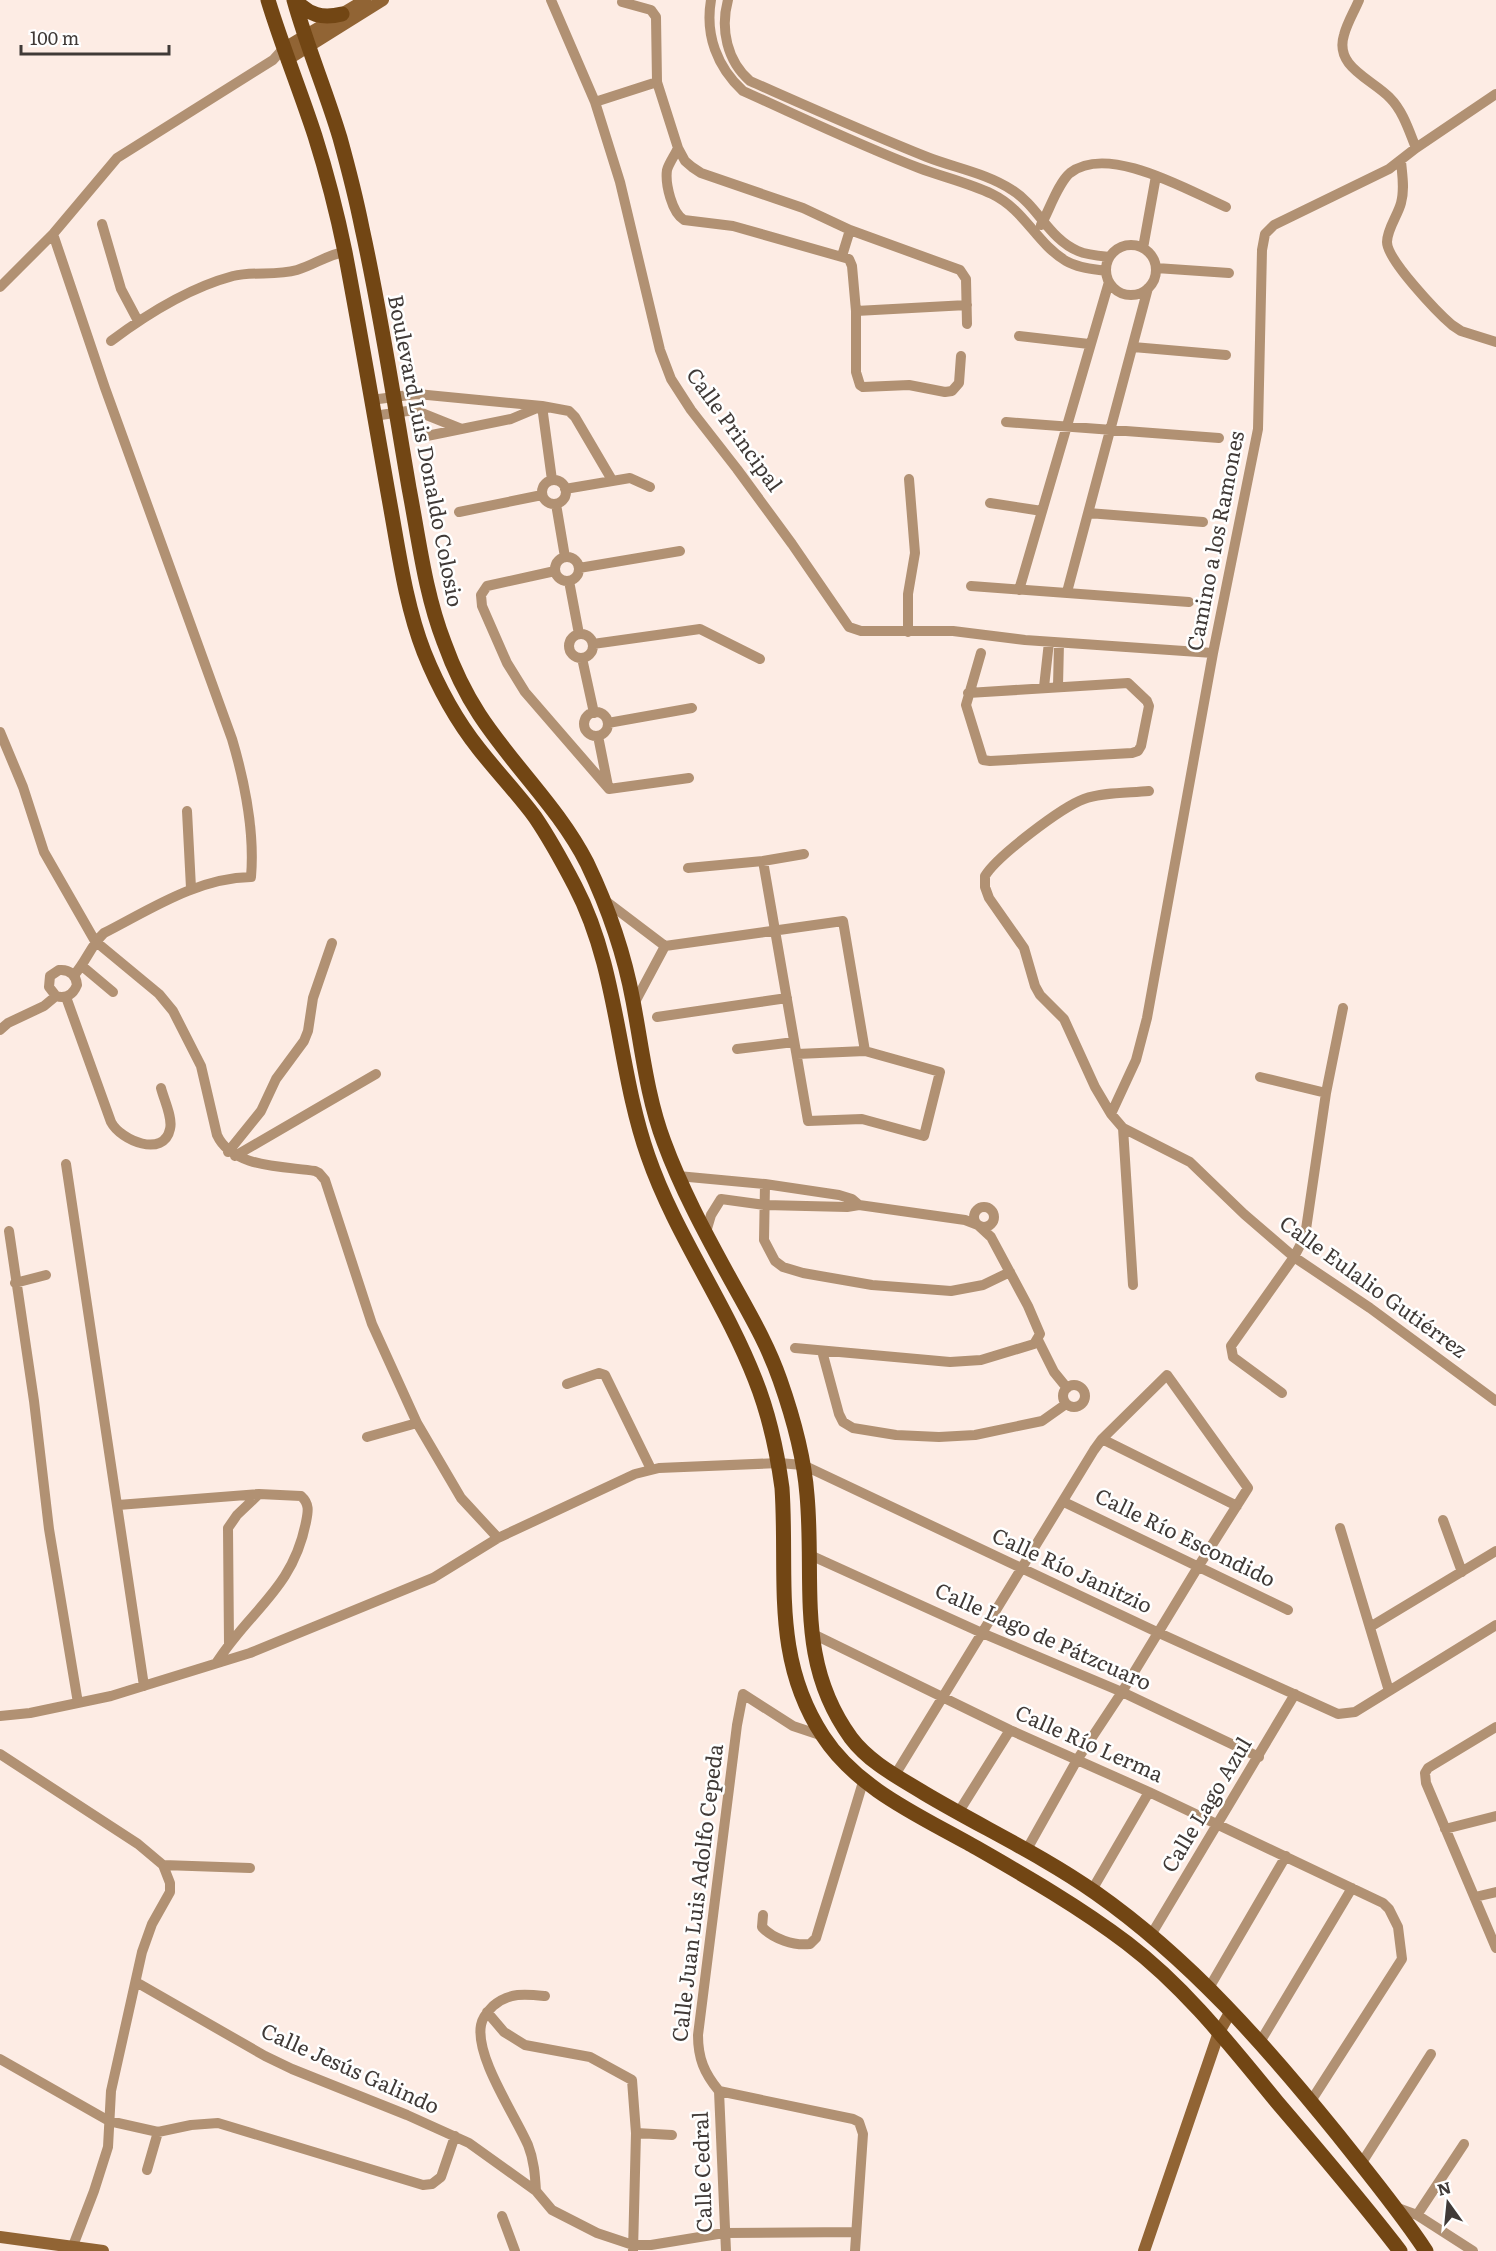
<svg xmlns="http://www.w3.org/2000/svg" width="1496" height="2251" font-family="Literata,serif">
<style>
.lines{fill:none;stroke-linecap:round;stroke-linejoin:round}
.street{stroke:#b19173;stroke-width:10}
.secondary{stroke:#916434;stroke-width:12}
.primary{stroke:#724614;stroke-width:15}
.labels{text-anchor:middle;stroke-width:5;stroke-linejoin:round;paint-order:stroke}
.street-label{font-size:21px;fill:#403a37;stroke:#fff}
</style>
<rect width="100%" height="100%" fill="#fdece4"/>
<g class="lines">
<path class="street" d="M551 0 595 102 620 182 660 350 671 379 691 410 737 469 792 544 849 627 861 631H953L1025 640 1213 653
M711 0C705 35 717 67 743 91 801 117 859 145 919 168 943 177 969 183 992 194 1025 210 1036 243 1066 261 1078 268 1093 269 1106 271
M728 0C720 29 727 61 750 81 809 107 867 133 927 157 955 168 986 173 1012 190 1038 206 1049 239 1078 251 1087 255 1099 256 1109 257
M1359 0C1354 12 1347 23 1344 35 1334 67 1372 79 1390 98 1403 111 1409 131 1416 148
M622 2 651 10 656 17 657 82
M595 102 657 82 678 148 685 161 692 167 701 173 803 208 850 230 842 256
M678 148C675 155 669 163 667 170 665 184 672 213 684 220L733 226 849 259 852 266 856 311V372L860 385 863 387 909 385 945 392 952 391 959 383 961 356
M1401 161C1402 174 1405 189 1401 203 1398 215 1387 229 1387 242 1387 260 1438 313 1452 325L1461 331 1496 342
M102 224 121 289 138 321
M1041 225C1049 211 1058 183 1070 173 1108 143 1189 191 1226 207
M850 230 960 270 966 279 967 324
M53 234 105 388 232 739C245 783 255 830 251 877 197 878 151 909 104 933 91 945 86 962 74 975
M1106 270a25 25 0 1 1 50 0a25 25 0 1 1-50 0Z
M1143 248 1156 176
M1156 268 1229 273
M0 287 53 234 117 158 273 60 283 49
M856 311 967 305
M1019 336 1089 344
M111 341C147 314 188 288 233 276 254 271 276 276 297 270 314 265 327 255 344 252
M1133 347 1226 355
M371 400 417 394 542 406 569 411 575 417 612 480
M542 406 552 480
M374 416 414 410 459 428
M1006 422 1219 438
M422 437 511 419 542 406
M542 492a12 12 0 1 1 24 0a12 12 0 1 1-24 0Z
M565 489 630 478 650 487
M990 503 1042 511
M556 504 565 557
M459 512 542 495
M1088 513 1203 522
M555 569a12 12 0 1 1 24 0a12 12 0 1 1-24 0Z
M579 568 680 551
M555 571 487 586 481 595 482 606 507 663 525 692 609 789
M569 581 579 634
M971 586 1189 602
M1019 590 1109 282
M1067 592 1148 288
M908 632V594L915 553 909 479
M569 646a12 12 0 1 1 24 0a12 12 0 1 1-24 0Z
M593 644 700 629 760 659
M582 658 594 713
M1058 686 1059 643
M1044 687 1049 642
M968 693 1128 683 1147 701 1149 706 1141 746 1138 751 1132 753 990 761 983 760 966 705 981 653
M584 724a12 12 0 1 1 24 0a12 12 0 1 1-24 0Z
M608 723 692 708
M0 732 23 787 44 852 95 941 159 994 173 1011 201 1066 217 1135C232 1168 283 1166 315 1171L319 1173 325 1180 372 1324 417 1423 461 1498 498 1538
M598 736 608 786
M609 789 689 778
M1149 791C1128 793 1103 792 1084 799 1062 807 997 856 985 876V887L989 898 1024 948 1035 986 1040 995 1064 1019 1095 1087 1111 1114 1123 1128 1190 1162 1244 1214 1294 1257 1370 1308 1496 1401
M187 811 191 888
M763 861 808 1121 862 1119 924 1136 940 1072 865 1051 797 1054
M688 868 763 861 804 854
M603 899 665 946 843 921 865 1051
M82 966 113 992
M66 997 111 1122C121 1141 164 1158 170 1129 173 1118 164 1100 161 1088
M634 1004 665 946
M657 1017 787 998
M0 1030 8 1023 44 1006 56 996C66 999 73 995 77 985 76 975 70 969 59 970L50 976 49 987 56 996
M737 1049 794 1042
M1260 1077 1326 1093
M1111 1114 1136 1060 1147 1018 1213 653 1258 429 1262 250 1265 234 1274 225 1389 169 1416 148 1496 94
M1123 1128 1133 1285
M228 1152 261 1111 276 1079 304 1041 308 1031 313 998 332 943
M235 1156 376 1074
M66 1164 144 1686
M678 1176 765 1184 839 1195 852 1199 859 1205
M765 1184 764 1240 775 1261 783 1267 803 1273 872 1285 951 1291 983 1285 1010 1272
M974 1217a10 10 0 1 1 20 0a10 10 0 1 1-20 0Z
M9 1231 34 1401 49 1529 78 1703
M706 1232 711 1215 721 1199 765 1205 847 1207 859 1205 965 1220 978 1225 991 1237 1028 1306 1040 1334 1034 1344 981 1360 950 1362 795 1348
M15 1283 46 1275
M1038 1340 1054 1372 1067 1388
M822 1351 839 1414 843 1422 853 1428 896 1435 939 1437 975 1435 1042 1421 1066 1404
M567 1384 599 1373 605 1375 651 1469
M1063 1396a11 11 0 1 1 22 0a11 11 0 1 1-22 0Z
M1282 1393 1233 1357 1231 1346 1294 1257 1305 1236 1326 1093 1343 1008
M367 1437 417 1423
M1102 1439 1237 1506
M1064 1502 1288 1610
M118 1505 259 1494 301 1496C310 1504 308 1512 306 1522 293 1589 250 1610 217 1662
M1443 1520 1462 1572
M1340 1528 1389 1691
M810 1555 982 1633 1122 1692 1259 1757
M1370 1627 1496 1551
M811 1633 1010 1730 1149 1792 1383 1903 1389 1909 1398 1927 1402 1959 1311 2101
M229 1644 228 1528 237 1515 259 1494
M0 1716 30 1713 111 1696 250 1653 433 1578 498 1538 635 1474 659 1468 779 1463 803 1465 1159 1633 1338 1714 1355 1712 1496 1625
M1496 1727 1428 1768 1425 1773 1426 1783 1496 1948
M0 1754 138 1844 163 1865 170 1883V1892L152 1924 142 1952 111 2091 108 2147 94 2191 71 2251
M895 1775 1094 1450 1102 1439 1167 1375 1248 1488 1198 1567 1122 1692 1077 1760 1026 1851
M958 1813 1010 1730
M1445 1829 1496 1816
M163 1865 250 1868
M1092 1890 1149 1792
M1475 1897 1496 1892
M763 1915 762 1927C773 1939 794 1946 810 1944L816 1938 863 1782
M1151 1935 1295 1694
M136 1982 265 2056 292 2069 407 2115 469 2143 536 2191 552 2210 597 2233 633 2245H651L724 2233 856 2232
M1209 1988 1286 1856
M487 2012 504 2032 525 2045 590 2057 632 2080 636 2133 633 2251
M1260 2042 1352 1888
M0 2059 109 2121 158 2132 191 2125 218 2123 423 2185 432 2184 441 2177 455 2136
M719 2091C704 2073 698 2058 698 2035L737 1725 743 1694 793 1726 823 1736
M719 2091 853 2119 859 2122 863 2134 855 2251
M719 2091 726 2251
M636 2133 672 2135
M1361 2164 1431 2054
M147 2170 158 2132
M536 2191C535 2175 534 2160 528 2145 515 2115 475 2057 481 2025 482 2018 488 2011 493 2006 509 1992 526 1994 545 1996
M1395 2207 1417 2215 1473 2251
M1417 2215 1464 2144
M502 2216 515 2251"/>
<path class="secondary" d="M283 49 365 0
M287 60 383 0
M0 2237 103 2251
M1144 2251 1219 2032 1231 2011"/>
<path class="primary" d="M268 0C282 46 300 90 315 136 327 174 337 213 345 252 361 336 375 420 390 504 399 554 406 606 424 652 438 687 456 720 479 749 497 772 518 794 535 817 550 839 563 863 575 886 619 970 617 1068 648 1156 675 1234 725 1302 755 1379 769 1414 777 1451 782 1488 788 1576 771 1657 823 1736 856 1787 916 1814 968 1843 1022 1874 1077 1905 1127 1943 1185 1987 1231 2046 1277 2102 1319 2151 1361 2200 1400 2251
M294 0C307 47 326 91 340 138 348 167 356 198 362 228 381 314 394 401 409 488 419 540 425 593 444 642 453 667 464 691 479 714 512 765 559 808 587 863 608 907 624 952 633 1001 642 1048 647 1097 664 1142 681 1188 704 1231 727 1273 746 1308 767 1342 780 1380 793 1417 804 1456 807 1495 815 1583 795 1661 851 1738 870 1763 898 1777 924 1793 981 1827 1042 1855 1096 1893 1190 1959 1266 2046 1338 2135 1368 2173 1399 2210 1426 2251
M295 0C309 15 322 19 342 14"/>
</g>
<g class="labels">
<g class="street-label">
<text transform="translate(734 430) rotate(54)" y="7">Calle Principal</text>
<text transform="translate(425 451) rotate(79)" y="7">Boulevard Luis Donaldo Colosio</text>
<text transform="translate(1216 541) rotate(-79)" y="7">Camino a los Ramones</text>
<text transform="translate(1373 1287) rotate(36)" y="7">Calle Eulalio Gutiérrez</text>
<text transform="translate(1185 1538) rotate(26)" y="7">Calle Río Escondido</text>
<text transform="translate(1072 1571) rotate(25)" y="7">Calle Río Janitzio</text>
<text transform="translate(1043 1637) rotate(24)" y="7">Calle Lago de Pátzcuaro</text>
<text transform="translate(1089 1744) rotate(24)" y="7">Calle Río Lerma</text>
<text transform="translate(1207 1805) rotate(-59)" y="7">Calle Lago Azul</text>
<text transform="translate(698 1893) rotate(-83)" y="7">Calle Juan Luis Adolfo Cepeda</text>
<text transform="translate(350 2069) rotate(24)" y="7">Calle Jesús Galindo</text>
<text transform="translate(703 2172) rotate(-92)" y="7">Calle Cedral</text>
</g>
</g>
<g transform="translate(1448 2203) rotate(345)" stroke="#ffffff" stroke-width="4.5" paint-order="stroke">
<path d="M0-4.5L10 22L0 15L-10 22Z" fill="#403a37"/>
<text y="-9" font-size="16" font-weight="bold" text-anchor="middle" fill="#403a37">N</text>
</g>
<path d="M21 45v9h148v-9" fill="none" stroke="#403a37" stroke-width="3"/>
<text x="30" y="45" font-size="18" fill="#403a37" stroke="#ffffff" stroke-width="4.5" paint-order="stroke">100 m</text>
</svg>
